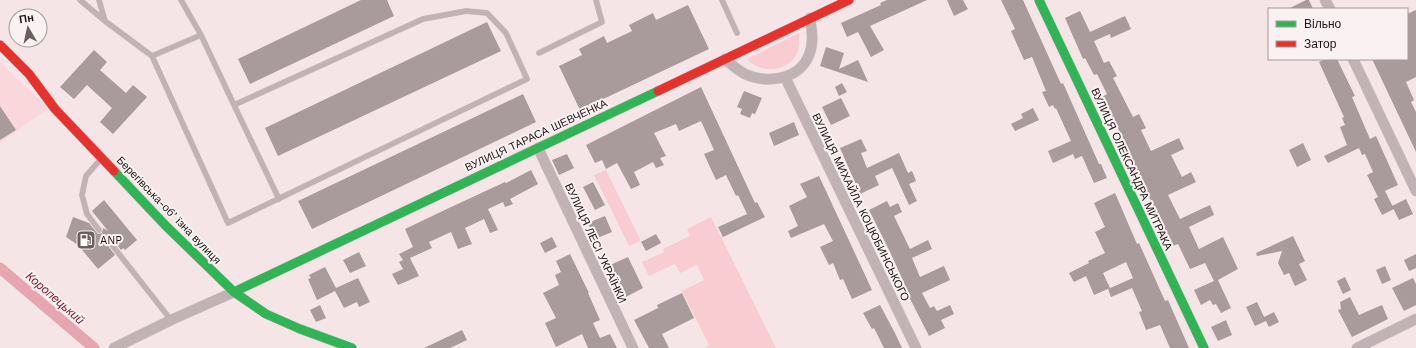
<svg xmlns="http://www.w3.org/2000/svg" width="1416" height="348" font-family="'Work Sans',sans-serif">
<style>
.built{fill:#fad7db}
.green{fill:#f9ccd2}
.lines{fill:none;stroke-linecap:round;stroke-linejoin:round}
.canal{stroke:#e5a6b0;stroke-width:11}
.building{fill:#a99a9c}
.lane-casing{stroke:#cec1c2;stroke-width:6}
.street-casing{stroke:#cec1c2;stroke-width:11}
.fast-casing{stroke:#cec1c2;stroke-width:10}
.jam-casing{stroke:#cec1c2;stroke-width:10}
.lane{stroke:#c1b3b5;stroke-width:5}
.street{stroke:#c1b3b5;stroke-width:10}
.fast{stroke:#30b455;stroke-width:9}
.jam{stroke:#e5322d;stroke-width:9}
.labels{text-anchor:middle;stroke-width:4;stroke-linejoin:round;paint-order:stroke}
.street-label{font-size:11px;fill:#221416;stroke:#faf1f2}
.poi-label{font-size:11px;fill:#221416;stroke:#faf1f2;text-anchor:start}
.water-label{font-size:12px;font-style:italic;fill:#781632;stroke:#faf1f2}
</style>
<rect width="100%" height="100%" fill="#f6e5e7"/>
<path class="built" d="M0 61 13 75 49 108 0 143Z"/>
<path class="green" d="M799 33C799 41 800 50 795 57 784 73 759 73 747 59Z
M606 170 641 241 629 246 594 175Z
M711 217 776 348H705L709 345 682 291 704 280 697 265 680 273 675 264 649 276 642 262 664 252 663 249 690 236 687 229Z"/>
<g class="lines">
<path class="canal" d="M0 268 94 348"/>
</g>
<path class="building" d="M361 0H387L394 16 250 84 238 59Z
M887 0H927L870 26 884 50 871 57 858 32 847 37 841 23 881 5 880 3Z
M947 0H963L968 9 954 16Z
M1001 0H1023L1061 84 1063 83 1099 164H1101L1107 178 1094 183 1082 156 1075 159 1073 154 1053 163 1048 151 1071 141 1056 108 1055 109 1053 105 1049 107 1042 92 1046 91 1032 57 1024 60 1011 31 1015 29Z
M1306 0H1309L1313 9H1288Z
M688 5 709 49 580 110 559 66 582 55 579 49 604 36 607 43 632 31 629 25 653 13 656 20Z
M1416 10V77L1406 82 1414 100 1411 102 1416 112V152L1372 59H1407V14Z
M1080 11 1090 32 1125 16 1131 29 1111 38 1110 34 1094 41 1104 63 1109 61 1117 76 1113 78 1133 117 1139 114 1146 128 1141 130 1151 151 1179 138 1184 149 1171 155 1182 177 1191 172 1196 182 1168 195 1180 219 1210 205 1214 215 1189 227 1199 249 1223 237 1238 269 1218 280 1231 308 1221 313 1216 304 1213 305 1210 300 1201 305 1194 290 1214 281 1205 263 1190 269 1178 244 1173 246 1125 147 1127 146 1102 97 1107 94 1097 74 1094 75 1085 58 1083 59 1065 18Z
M487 22 501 51 278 156 265 128Z
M826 47 844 53 839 69 858 60 868 82 820 66Z
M94 50 107 62 100 70 126 93 133 85 147 97 113 134 100 122 112 108 87 85 74 99 60 87Z
M1326 59H1337L1355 96 1352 97 1370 139 1376 136 1398 185 1385 191 1394 209 1382 215 1374 199 1378 197 1367 175 1373 172 1365 154 1362 155 1359 148 1328 163 1324 156 1347 145 1340 127 1345 125 1342 118 1344 117 1319 62Z
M842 83 847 92 839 96 835 87Z
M701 87 755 203 757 202 765 217 723 237 718 227 747 214 738 195 736 196 726 175 716 180 704 154 714 150 701 121 679 131 676 124 654 133 666 156 660 158 664 165 656 168 653 162 634 172 640 185 631 189 617 163 606 169 602 160 595 163 586 145Z
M744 91 762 98 755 114 752 113 750 118 740 114 742 109 737 107Z
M523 94 536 122 312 229 298 201Z
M841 98 850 116 831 125 822 107Z
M0 106 16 130 0 140Z
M1033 108 1039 120 1015 131 1011 124 1023 118 1021 114Z
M794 122 799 135 774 146 769 133Z
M861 139 867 151 861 153 867 168 899 153 908 173 912 171 916 181 909 184 917 201 909 205 892 168 875 176 879 185 860 194 840 148Z
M1303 143 1311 160 1297 167 1289 150Z
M567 154 574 168 559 175 552 160Z
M531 170 538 184 510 199 513 204 505 207 503 202 488 209 498 230 490 233 484 219 465 228 472 244 458 249 451 232 429 242 432 248 410 258 419 276 398 285 392 274 403 269 399 262 403 260 399 254 413 247 405 229 449 208 505 182 506 183Z
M819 176 872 290 852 299 843 279 840 280 833 263 829 265 820 247 833 241 824 224 791 238 788 231 798 226 789 206 807 197 800 184Z
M593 182 605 205 595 210 583 187Z
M1115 193 1137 244 1139 243 1165 301 1168 300 1189 348H1170L1160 325 1146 330 1139 312 1142 311 1132 288 1111 297 1108 289 1133 278 1126 262 1103 273 1110 288 1094 295 1086 276 1074 282 1069 273 1089 263 1088 261 1105 253 1095 232 1105 227 1094 203Z
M1406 199 1413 214 1399 220 1392 206Z
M104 200 137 240 125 250 123 248 121 250 111 237H106L104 239 105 242 115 255 98 269 78 245 66 237 73 217 89 223 98 234 102 233 103 228 108 231 92 211Z
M887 201 890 207 898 203 902 212 894 216 910 249 928 240 932 249 912 258 920 277 944 266 950 280 922 293 930 308 934 306 937 311 950 305 954 314 941 320 945 328 929 336 903 285H905L890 252 869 210Z
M605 216 612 232 595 239 588 223Z
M656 234 661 243 646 251 641 242Z
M1293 236 1305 261 1299 264 1307 280 1295 286 1289 273 1284 275 1278 263 1282 251 1257 256 1256 253Z
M552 237 557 247 545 253 540 243Z
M359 252 366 266 350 273 343 260Z
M570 254 589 293H588L600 320 593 323 600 338 610 334 617 348H588L582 334 556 347 545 323 556 318 543 293 559 285 555 275 561 272 556 261Z
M1416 254V268L1409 271 1404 260Z
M628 257 643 288 624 298 608 266Z
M1385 266 1391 280 1382 284 1376 270Z
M325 267 336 288 358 278 370 302 359 307 357 302 344 308 335 291 317 300 308 279 311 278 309 275Z
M1345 277 1351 290 1343 294 1337 281Z
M1413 278 1416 284V305L1404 311 1392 288Z
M682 293 694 318 662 334 669 348H649L634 320 658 308 657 305Z
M1350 297 1359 315 1382 305 1388 319 1352 337 1338 310 1341 309 1340 302Z
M1257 302 1266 321 1255 326 1246 307Z
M320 305 326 318 316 322 310 310Z
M880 305 895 333 902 348H884L874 328 872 329 863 313Z
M1274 312 1279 322 1269 327 1264 317Z
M1226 320 1232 335 1218 341 1211 327Z
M462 330 467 340 450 348H424Z"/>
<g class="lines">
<defs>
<path id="lane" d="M80 0 105 21
M99 0 105 21 152 56 201 35 181 0
M722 0 737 33
M201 35 234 105
M539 53 602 22 596 0
M152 56 228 223 527 79 506 33 487 13 466 11 423 19 234 105 279 199
M99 230 87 214 82 195 86 176 100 160
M108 240 171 320"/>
<path id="street" d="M1325 0 1330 9
M725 59C731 64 737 70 745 74 767 84 799 80 809 55 814 43 812 31 810 18
M1353 59 1416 191
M785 77 916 348
M538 148 633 348
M114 348 171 320 234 292
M1357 348 1416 319"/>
<path id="fast" d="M1039 0 1204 348
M114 171 166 226 234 292 266 314 300 329 352 348
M234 292 658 91"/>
<path id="jam" d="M0 45 29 74 55 109 114 171
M658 91 849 0"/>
</defs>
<use href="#lane" class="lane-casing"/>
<use href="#street" class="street-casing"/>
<use href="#fast" class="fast-casing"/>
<use href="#jam" class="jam-casing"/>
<use href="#lane" class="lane"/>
<use href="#street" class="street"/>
<use href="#fast" class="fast"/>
<use href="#jam" class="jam"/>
</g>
<defs>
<symbol id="fuel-square" viewBox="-11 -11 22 22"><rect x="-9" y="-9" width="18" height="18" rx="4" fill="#6c5d5f" stroke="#faf1f2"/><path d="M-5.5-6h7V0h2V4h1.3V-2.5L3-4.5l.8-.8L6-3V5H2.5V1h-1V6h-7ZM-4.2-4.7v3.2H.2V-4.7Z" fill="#fff"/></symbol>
</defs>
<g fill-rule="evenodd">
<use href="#fuel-square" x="75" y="229" width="22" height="22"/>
</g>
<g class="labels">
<g class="street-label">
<text transform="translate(536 135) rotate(-25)" y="4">ВУЛИЦЯ ТАРАСА ШЕВЧЕНКА</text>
<text transform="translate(1132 169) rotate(65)" y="4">ВУЛИЦЯ ОЛЕКСАНДРА МИТРАКА</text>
<text transform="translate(861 207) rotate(64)" y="4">ВУЛИЦЯ МИХАЙЛА КОЦЮБИНСЬКОГО</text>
<text transform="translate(169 210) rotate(46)" y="4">Берегівська-обʼїзна вулиця</text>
<text transform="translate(596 243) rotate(65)" y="4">ВУЛИЦЯ ЛЕСІ УКРАЇНКИ</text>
</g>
<g class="poi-label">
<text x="100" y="244">ANP</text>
</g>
<g class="water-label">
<text transform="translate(55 298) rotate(41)" y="4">Коропецький</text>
</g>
</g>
<rect x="1268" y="8" width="140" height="52" fill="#faf1f2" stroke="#a4999a"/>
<rect x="1276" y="21" width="20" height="6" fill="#30b455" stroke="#a4999a"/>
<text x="1304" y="28" font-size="12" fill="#221416">Вільно</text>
<rect x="1276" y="41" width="20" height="6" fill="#e5322d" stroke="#a4999a"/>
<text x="1304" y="48" font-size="12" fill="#221416">Затор</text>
<g transform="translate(28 28) rotate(351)"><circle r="19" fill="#faf1f2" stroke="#a4999a"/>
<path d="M0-3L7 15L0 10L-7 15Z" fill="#6c5d5f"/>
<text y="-6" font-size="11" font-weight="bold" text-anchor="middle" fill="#221416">Пн</text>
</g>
</svg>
